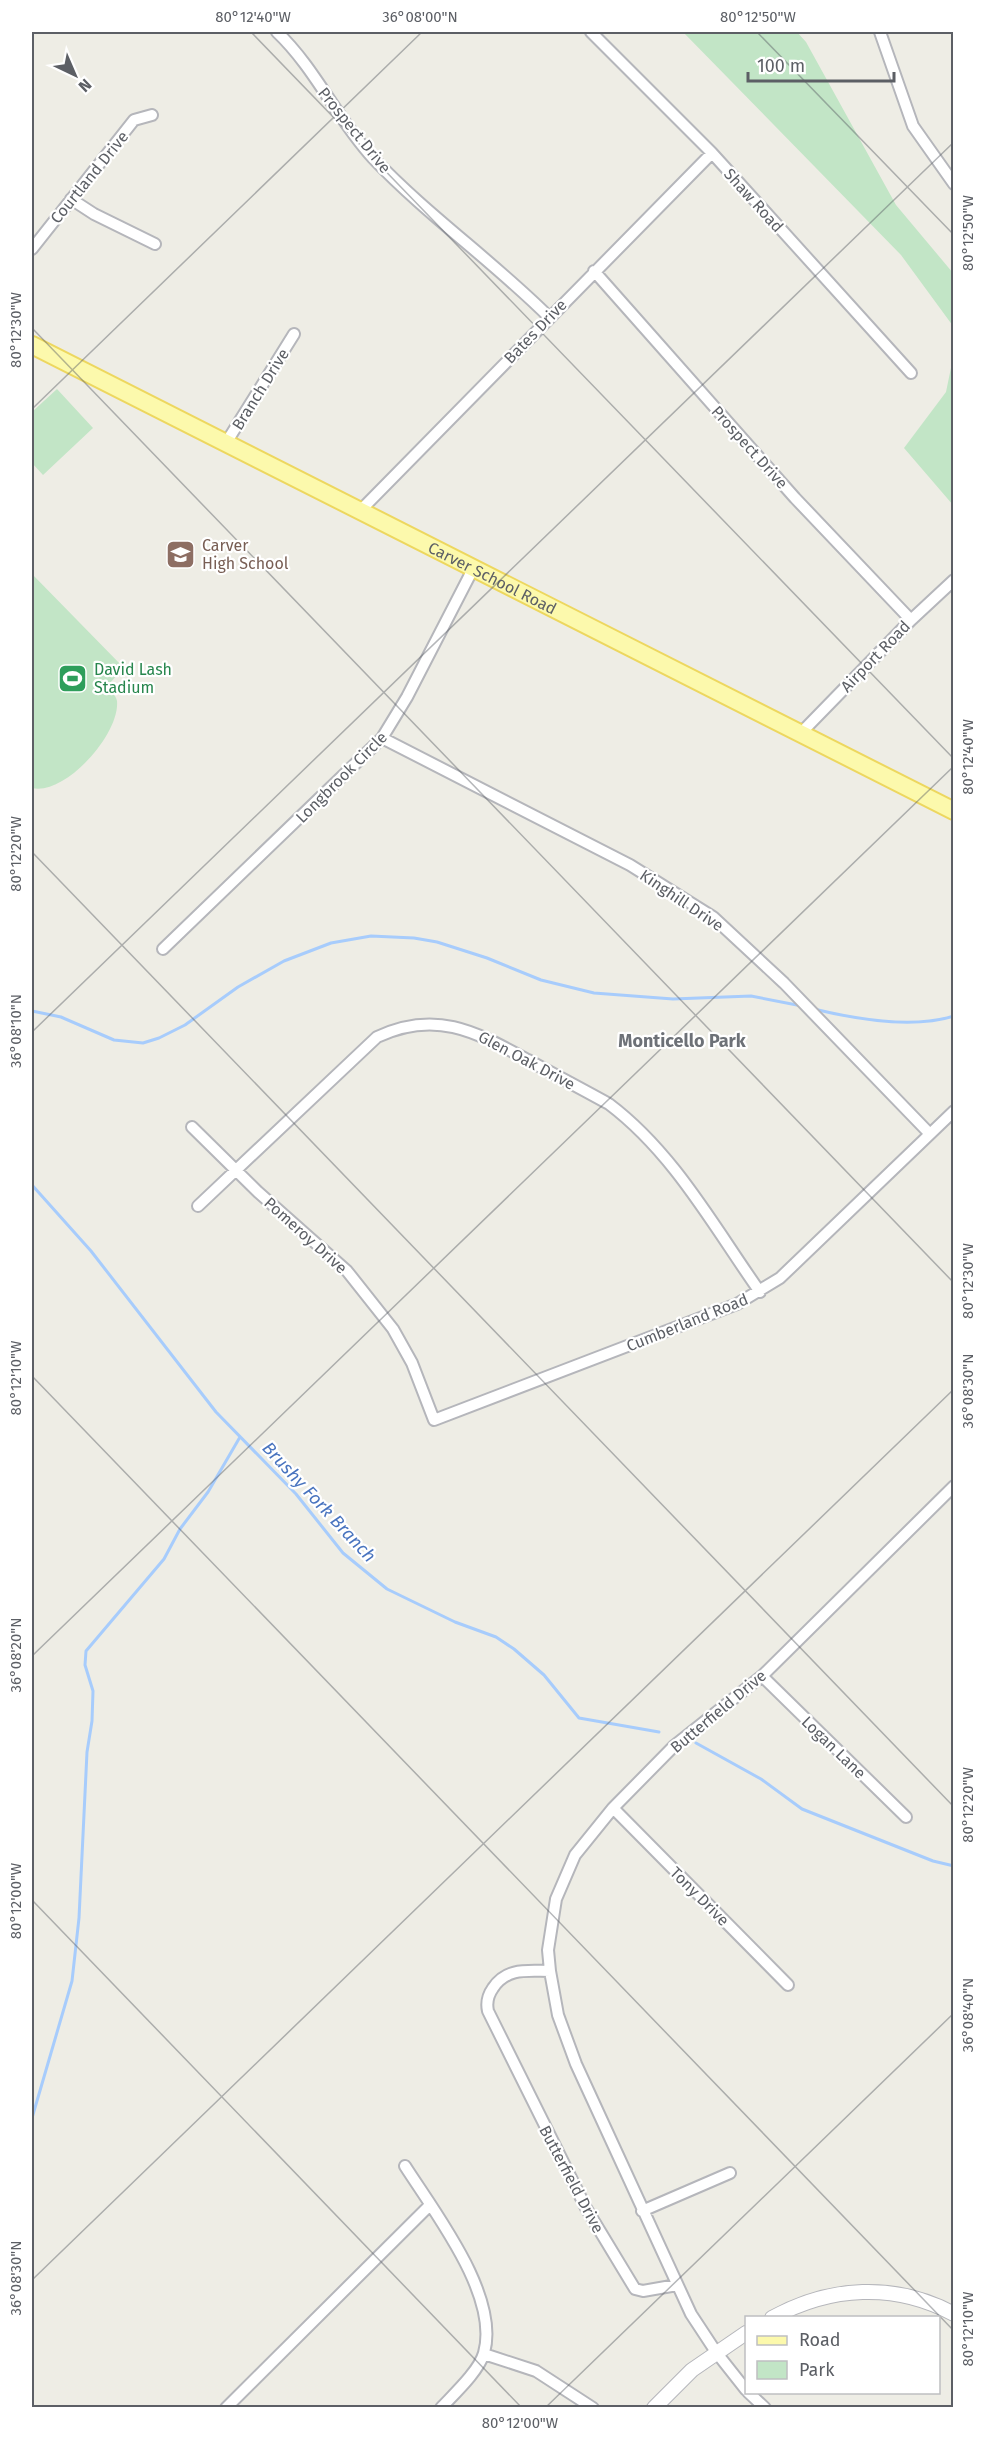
<svg xmlns="http://www.w3.org/2000/svg" width="985" height="2439" font-family="'Fira Sans',sans-serif">
<style>
.green{fill:#c2e5c6}
.lines{fill:none;stroke-linecap:round;stroke-linejoin:round}
.stream{stroke:#a7ccfc;stroke-width:3}
.minor-casing{stroke:#b5b6bb;stroke-width:14}
.tertiary-casing{stroke:#b5b6bb;stroke-width:16}
.primary-casing{stroke:#edd75f;stroke-width:20}
.minor{stroke:#fff;stroke-width:10}
.tertiary{stroke:#fff;stroke-width:14}
.primary{stroke:#fcf9ac;stroke-width:16}
.ticks{fill:none;stroke:#5c5f65;stroke-width:1.5;stroke-opacity:0.45}
.labels{text-anchor:middle;stroke-width:4.5;stroke-linejoin:round;paint-order:stroke}
.street-label{font-size:16px;fill:#5c5f65;stroke:#fff}
.education-label{font-size:16px;fill:#785e54;stroke:#fff;text-anchor:start}
.leisure-label{font-size:16px;fill:#27864d;stroke:#fff;text-anchor:start}
.neighbourhood-label{font-size:18px;font-weight:bold;fill:#6d7177;stroke:#fff}
.water-label{font-size:18px;font-style:italic;fill:#4974bf;stroke:#fff}
.neatline{fill:none;stroke:#5c5f65;stroke-width:2}
.ticks-label{font-size:15px;text-anchor:middle;fill:#5c5f65}
</style>
<rect width="100%" height="100%" fill="#eeede5"/>
<path class="green" d="M683 32H797L806 42 896 205 953 273V326L901 255Z
M953 358V505L904 448 946 392Z
M57 389 93 428 43 475 32 463V412Z
M32 574 124 668 106 687C110 691 116 695 117 701 120 734 65 796 32 788Z"/>
<g class="lines">
<path class="stream" d="M814 1009C855 1019 912 1029 954 1016
M32 1011 61 1017 114 1040 143 1043 159 1038 185 1025 238 987 284 961 331 943 371 936 414 938 437 942 487 958 541 980 594 993 673 999 751 996 802 1006
M32 1185 91 1251 216 1412 296 1494 343 1553 387 1589 455 1622 496 1637 514 1649 544 1675 579 1718 659 1732
M696 1743 761 1779 802 1809 933 1861 954 1866
M32 2118 72 1981 79 1918 87 1752 92 1721 93 1691 85 1665 86 1651 164 1559 180 1529 208 1492 240 1437"/>
<defs>
<path id="minor" d="M277 32C315 68 337 119 373 158 428 216 493 261 549 317
M591 32 712 153 911 373
M880 32 913 126 954 184
M71 199 94 214 155 244
M32 249 134 120 152 115
M594 271 795 498 911 620
M226 443 294 334
M359 512 712 153
M799 735 911 620 954 580
M382 738 630 865 713 917 784 983 930 1134
M163 949 382 738 407 697 473 569
M192 1127 258 1192 347 1271 393 1329 412 1363 434 1420 737 1304 780 1278 954 1111
M198 1206 377 1037C436 1009 476 1032 528 1060 555 1075 582 1089 609 1104 674 1153 714 1227 760 1292
M762 1676 906 1817
M613 1808 788 1985
M550 1971C528 1971 507 1967 493 1988 488 1995 486 2002 488 2011L586 2208 635 2289 643 2291 677 2285
M405 2166C435 2213 500 2296 484 2353 479 2371 454 2394 441 2408
M642 2211 730 2173
M484 2354 536 2371 593 2408
M746 2390 716 2352 691 2314 576 2064 558 2015 550 1971 548 1950 556 1899 575 1855 613 1808 674 1746 762 1676 954 1486
M748 2392 765 2408
M226 2408 430 2205"/>
<path id="tertiary" d="M772 2318C830 2286 895 2282 954 2314
M654 2408 692 2370 746 2333"/>
<g id="primary">
<path id="s1" d="M32 345 954 811"/>
</g>
</defs>
<use href="#minor" class="minor-casing"/>
<use href="#tertiary" class="tertiary-casing"/>
<use href="#primary" class="primary-casing"/>
<use href="#minor" class="minor"/>
<use href="#tertiary" class="tertiary"/>
<use href="#primary" class="primary"/>
</g>
<path class="ticks" d="M251 32 954 759M757 32 954 235M32 328 954 1283M32 409 422 32M32 852 954 1807M32 1032 954 142M32 1376 954 2331M32 1656 954 766M32 1900 522 2408M32 2280 954 1389M545 2408 954 2013"/>
<defs>
<symbol id="school-square" viewBox="-11 -11 22 22"><rect x="-9" y="-9" width="18" height="18" rx="4" fill="#8d6e63" stroke="#fff"/><path d="M0-5L7-2L0 1L-7-2ZM-4 1L0 2.5L4 1V4Q0 6-4 4Z" fill="#fff"/></symbol>
<symbol id="stadium-square" viewBox="-11 -11 22 22"><rect x="-9" y="-9" width="18" height="18" rx="4" fill="#2e9e5b" stroke="#fff"/><path d="M0-5a6.5 5 0 1 0 0 10a6.5 5 0 1 0 0-10ZM-3.5-1.8h7v3.6h-7Z" fill="#fff"/></symbol>
</defs>
<g fill-rule="evenodd">
<use href="#school-square" x="164" y="538" width="33" height="33"/>
<use href="#stadium-square" x="56" y="662" width="33" height="33"/>
</g>
<g class="labels">
<g class="street-label">
<text transform="translate(355 130) rotate(51)" y="6">Prospect Drive</text>
<text transform="translate(89 177) rotate(-51)" y="6">Courtland Drive</text>
<text transform="translate(754 200) rotate(48)" y="6">Shaw Road</text>
<text transform="translate(535 331) rotate(-46)" y="6">Bates Drive</text>
<text transform="translate(260 389) rotate(-58)" y="6">Branch Drive</text>
<text transform="translate(750 447) rotate(48)" y="6">Prospect Drive</text>
<text dy="6" stroke="none"><textPath href="#s1" startOffset="516">Carver School Road</textPath></text>
<text transform="translate(875 656) rotate(-46)" y="6">Airport Road</text>
<text transform="translate(341 777) rotate(-45)" y="6">Longbrook Circle</text>
<text transform="translate(682 900) rotate(34)" y="6">Kinghill Drive</text>
<text transform="translate(527 1060) rotate(28)" y="6">Glen Oak Drive</text>
<text transform="translate(306 1235) rotate(42)" y="6">Pomeroy Drive</text>
<text transform="translate(687 1322) rotate(-22)" y="6">Cumberland Road</text>
<text transform="translate(718 1711) rotate(-40)" y="6">Butterfield Drive</text>
<text transform="translate(834 1747) rotate(44)" y="6">Logan Lane</text>
<text transform="translate(700 1896) rotate(45)" y="6">Tony Drive</text>
<text transform="translate(572 2179) rotate(62)" y="6">Butterfield Drive</text>
</g>
<g class="education-label">
<text x="202" y="551">Carver<tspan x="202" dy="18">High School</tspan></text>
</g>
<g class="leisure-label">
<text x="94" y="675">David Lash<tspan x="94" dy="18">Stadium</tspan></text>
</g>
<g class="neighbourhood-label">
<text x="682" y="1047">Monticello Park</text>
</g>
<g class="water-label">
<text transform="translate(319 1502) rotate(47)" y="6">Brushy Fork Branch</text>
</g>
</g>
<rect width="985" height="2439" fill="none" stroke="#ffffff" stroke-width="66"/>
<rect x="745" y="2316" width="195" height="78" fill="#ffffff" stroke="#bebfc1" stroke-width="1.5"/>
<rect x="757" y="2336" width="30" height="9" fill="#fcf9ac" stroke="#bebfc1" stroke-width="1.5"/>
<text x="799" y="2346" font-size="18" fill="#5c5f65">Road</text>
<rect x="757" y="2361" width="30" height="18" fill="#c2e5c6" stroke="#bebfc1" stroke-width="1.5"/>
<text x="799" y="2376" font-size="18" fill="#5c5f65">Park</text>
<g transform="translate(75 75) rotate(136)" stroke="#ffffff" stroke-width="4.5" paint-order="stroke">
<path d="M0-4.5L10 22L0 15L-10 22Z" fill="#5c5f65"/>
<text y="-9" font-size="16" font-weight="bold" text-anchor="middle" fill="#5c5f65">N</text>
</g>
<path d="M748 72v9h146v-9" fill="none" stroke="#5c5f65" stroke-width="3"/>
<text x="757" y="72" font-size="18" fill="#5c5f65" stroke="#ffffff" stroke-width="4.5" paint-order="stroke">100 m</text>
<rect x="33" y="33" width="919" height="2373" class="neatline"/>
<g class="ticks-label">
<text x="253" y="22">80°12'40"W</text>
<text x="420" y="22">36°08'00"N</text>
<text x="758" y="22">80°12'50"W</text>
<text transform="translate(968 233) rotate(-90)" y="5">80°12'50"W</text>
<text transform="translate(16 330) rotate(-90)" y="5">80°12'30"W</text>
<text transform="translate(968 757) rotate(-90)" y="5">80°12'40"W</text>
<text transform="translate(16 854) rotate(-90)" y="5">80°12'20"W</text>
<text transform="translate(16 1031) rotate(-90)" y="5">36°08'10"N</text>
<text transform="translate(968 1281) rotate(-90)" y="5">80°12'30"W</text>
<text transform="translate(16 1378) rotate(-90)" y="5">80°12'10"W</text>
<text transform="translate(968 1391) rotate(-90)" y="5">36°08'30"N</text>
<text transform="translate(16 1655) rotate(-90)" y="5">36°08'20"N</text>
<text transform="translate(968 1805) rotate(-90)" y="5">80°12'20"W</text>
<text transform="translate(16 1901) rotate(-90)" y="5">80°12'00"W</text>
<text transform="translate(968 2015) rotate(-90)" y="5">36°08'40"N</text>
<text transform="translate(16 2278) rotate(-90)" y="5">36°08'30"N</text>
<text transform="translate(968 2329) rotate(-90)" y="5">80°12'10"W</text>
<text x="520" y="2428">80°12'00"W</text>
</g>
</svg>
